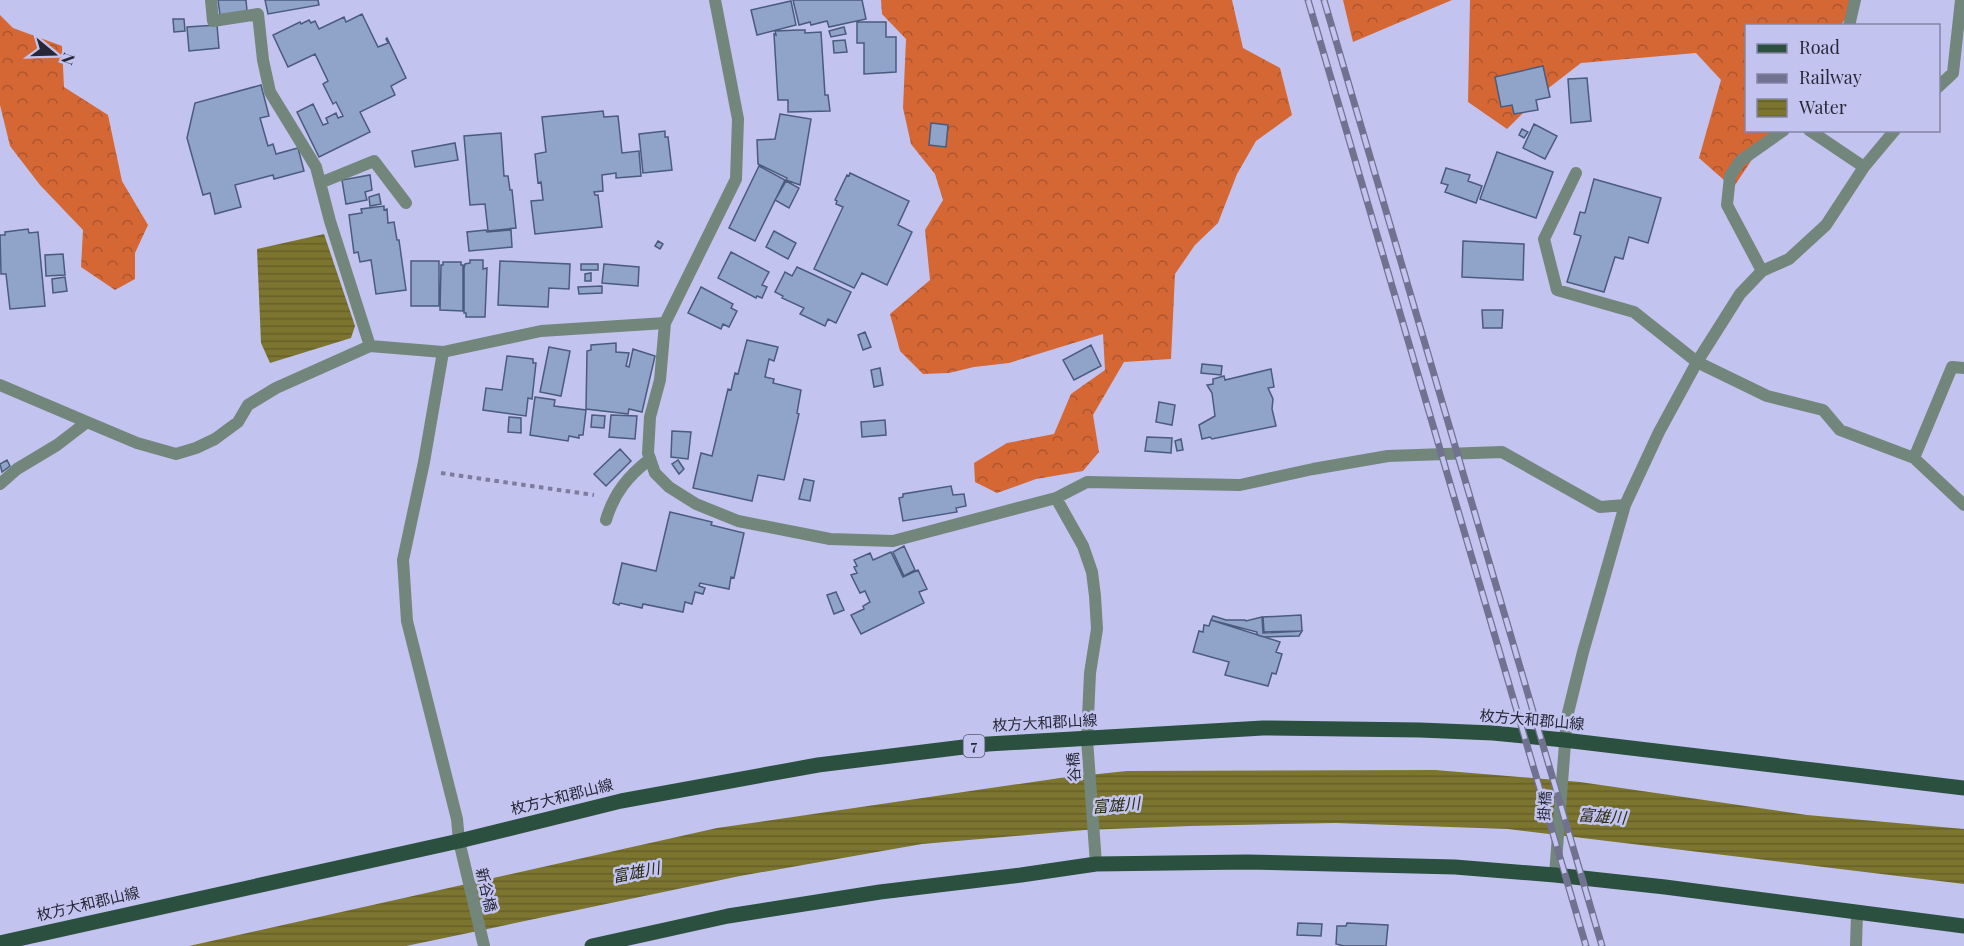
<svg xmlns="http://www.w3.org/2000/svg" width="1964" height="946" font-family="'Playfair Display','Noto Sans JP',serif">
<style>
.forest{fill:url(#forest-crowns)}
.water{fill:url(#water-rules)}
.building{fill:#90a3c9;stroke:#4a5b7d;stroke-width:1.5}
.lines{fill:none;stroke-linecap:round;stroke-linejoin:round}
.path{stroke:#7c7d9c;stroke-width:4;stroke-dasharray:4.5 4.5;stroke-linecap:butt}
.service{stroke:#73867c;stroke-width:12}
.minor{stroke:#73867c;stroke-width:12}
.primary{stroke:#2c503f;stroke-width:15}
.rail-casing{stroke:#71728f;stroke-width:7}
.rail{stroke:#c2c4ef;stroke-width:4.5;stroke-dasharray:14;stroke-linecap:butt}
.labels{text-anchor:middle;stroke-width:5;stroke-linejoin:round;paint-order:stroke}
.shield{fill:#c2c4ef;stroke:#56566e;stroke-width:1.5}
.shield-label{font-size:14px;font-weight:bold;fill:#272737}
.street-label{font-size:15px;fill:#272737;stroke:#c2c4ef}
.water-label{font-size:16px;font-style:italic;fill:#2c2a14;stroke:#c2c4ef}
</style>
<defs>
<pattern id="forest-crowns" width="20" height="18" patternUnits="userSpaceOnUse" patternTransform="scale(1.5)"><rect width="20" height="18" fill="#d56735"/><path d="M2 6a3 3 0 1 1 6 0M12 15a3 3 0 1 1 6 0" fill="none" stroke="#ad552e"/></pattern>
<pattern id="water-rules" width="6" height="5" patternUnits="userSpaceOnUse" patternTransform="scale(1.5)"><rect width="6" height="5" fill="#7c752f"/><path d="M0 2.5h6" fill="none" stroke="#666029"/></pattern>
</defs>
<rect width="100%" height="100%" fill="#c2c4ef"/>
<path class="forest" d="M881 0H1232L1243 48 1280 68 1292 115 1256 141 1237 174 1218 223 1195 245 1175 274 1171 359 1124 362 1093 415 1099 452 1083 471 1036 479 997 493 975 482 974 463 1007 443 1054 434 1071 394 1105 370 1103 334 1009 363 974 367 949 373 923 374 900 351 890 314 930 280 925 230 943 200 935 174 911 144 903 108 906 39 882 14Z
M1343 0H1452L1353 42Z
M1470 0H1858L1841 25 1746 26V130L1771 131 1733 188 1699 158 1721 80 1696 53 1581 63 1546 90 1507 129 1468 102Z
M0 15 13 28 62 46 64 87 108 115 122 181 148 225 135 253V279L115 290 81 267 83 230 40 185 10 146 0 105Z"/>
<path class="water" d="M324 234 355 326 351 338 270 363 261 343 257 249Z
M1435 770 1580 782 1807 815 1964 829V884L1508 829 1335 823 1190 826 1085 830 922 844 740 876 406 946H189L717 828 1060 778 1127 771Z"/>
<path class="building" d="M218 0H246L247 11 220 15Z
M265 0H318L319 5 268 14Z
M793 0H862L866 19 829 27 827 21 811 25 810 22 799 25Z
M791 1 796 25 757 35 751 10Z
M362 14 378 47 388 43 386 39 387 38 406 78 391 86 395 95 360 112 370 132 319 157 297 112 313 104 323 125 328 123 326 118 336 113 338 118 343 116 336 102 333 104 323 84 328 81 315 54 288 67 273 35 300 22 301 24 309 20 311 23 315 21 319 29 344 17 346 22Z
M173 19H184L185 31 174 32Z
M857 22H886V37H896V72L864 74V43H857Z
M217 25 219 48 189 51 187 27Z
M844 27 846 34 831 37 829 31Z
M799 30H805V33L821 32 825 95H828L830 111 788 112V100H778L774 34 776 35 775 31Z
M845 40 847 52 834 53 833 41Z
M1543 66 1550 97 1536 100 1538 110 1514 114 1512 105 1501 107 1495 77Z
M1587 78 1591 121 1571 123 1568 79Z
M261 85 269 116 260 118 268 146 273 144 276 154 298 148 304 171 274 179 273 175 235 185 241 207 215 214 210 193 203 195 187 138 195 103Z
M603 111 604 117 618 116 622 153 639 151 641 176 616 178V173L602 175 603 191 594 192 595 195H598L602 227 535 234 531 201 543 200 541 182 538 183 535 154 546 152 542 117Z
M780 114 811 119 800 185 786 180 787 178 758 164 757 140 775 139Z
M931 123 948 125 946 147 929 145Z
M1534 124 1557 136 1545 159 1523 148Z
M1522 129 1528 132 1524 138 1519 135Z
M665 131V137H668L672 170 643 173 639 134Z
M501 133 504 176H508L510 190H512L516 228 488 231 485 204 470 205 464 136Z
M455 143 458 160 415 167 412 151Z
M1497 152 1553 172 1536 218 1480 199Z
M759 166 785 180 755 241 729 228Z
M1446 168 1470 175 1468 181 1482 186 1476 203 1445 192 1448 185 1441 183Z
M850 173 909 201 898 225 912 232 887 285 862 273 854 288 814 269 843 207 836 204 837 201 835 200 847 175 849 176Z
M370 175 372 190 365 192 367 200 346 204 342 180Z
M1594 179 1661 198 1648 243 1629 237 1623 259 1615 257 1604 292 1567 282 1581 236 1574 234 1580 212 1585 213Z
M786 181 799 188 789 208 775 200Z
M379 194 381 204 370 206 369 197Z
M384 206V210L387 209 388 223 394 222 397 240H399L406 290 376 294 371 260 360 262 358 252 354 253 349 215 362 213 361 209Z
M28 229 29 233 38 232 45 306 10 309 6 274H1L0 235H5V232Z
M486 230 487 232 511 230 512 247 469 251 467 232Z
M774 231 796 243 788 259 766 247Z
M658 241 663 244 660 249 655 246Z
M1463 241 1524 244 1523 280 1462 277Z
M731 252 769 272 762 285 767 287 762 298 757 296 756 298 718 278Z
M63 254 65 275 46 276 45 255Z
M470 260H483V269L487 268 485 317H466V313H464V268L465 264 470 263Z
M411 261H439V306H411Z
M500 261 570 264 569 289 549 288 548 307 498 305Z
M443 262H461V265H463V311L440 310 441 265H443Z
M581 264H598V270H581Z
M604 264 639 267 638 286 602 283Z
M797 267 851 292 836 323 828 319 825 326 800 314 804 308 782 298 783 296 775 292 785 272 792 276Z
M591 273V281H585V274Z
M65 277 67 291 53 293 52 279Z
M602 286V293L579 294 578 287Z
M701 287 733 304 731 308 737 311 729 327 723 324 721 329 688 313Z
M1482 310H1503L1502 328H1483Z
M865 332 871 347 863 350 858 335Z
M747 340 778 347 774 361 769 359 765 377 774 379 773 383 801 390 797 413 799 414 784 480 758 475 752 501 693 488 701 453 712 456 728 389 731 390 735 373 738 374Z
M616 343V352L629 353 626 366 629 367 633 349 655 356 642 412 629 409 628 414 586 409 587 351 591 350V345Z
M1091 345 1101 366 1074 380 1063 360Z
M549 347 570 351 561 396 540 392Z
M507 356 533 359V363H536L532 399 528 398 526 416 483 410 486 388 502 390Z
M1202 364 1222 366 1221 375 1201 373Z
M880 368 883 385 874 387 871 370Z
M1271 369 1274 387 1268 388 1273 399 1272 409 1276 426 1212 439 1210 437 1202 439 1199 425 1215 416 1212 393 1207 385 1213 384V379L1224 376 1225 380Z
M535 397 555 400 554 406 586 410 583 435H579V438L569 436 568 441 530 435Z
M1159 402 1175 405 1172 425 1156 422Z
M592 415 605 416 604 428 591 427Z
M611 415 637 416 635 439 609 437Z
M509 417 521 418V433L508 432Z
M885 420 886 435 862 437 861 422Z
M672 431 691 432 688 459 671 457Z
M1147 437 1172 438 1171 453 1145 451Z
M1181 439 1183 450 1177 451 1175 441Z
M620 449 631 461 606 486 594 474Z
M7 460 10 466 2 472 0 464Z
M678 460 684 469 679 474 672 464Z
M804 479 814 481 810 501 799 499Z
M951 486 953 495 964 494 966 506 956 508 957 512 903 521 899 498 903 497V494Z
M670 512 712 522 711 525 744 533 734 578 731 577 729 589 700 583 699 586 705 588 703 594 695 592 692 604 685 602 683 612 643 604 642 608 620 603 619 605 613 603 622 563 656 571Z
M904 546 915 570 904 576 893 552Z
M891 552 903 577 918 570 927 589 919 592 924 603 861 634 851 615 864 609 863 606 870 602 865 591 860 593 851 575 857 573 854 567 857 566 854 560 870 553 873 560Z
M836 592 844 610 834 614 827 595Z
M1301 615 1302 631 1264 632 1263 617Z
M1213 616 1226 620H1245L1246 621 1262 617 1263 633 1302 631 1299 636 1264 637 1257 635V632L1211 620Z
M1211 620 1280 642 1276 652 1282 654 1276 674 1272 673 1268 686 1225 675 1229 662 1193 652 1199 631 1203 632 1204 625 1209 626Z
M1298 923 1322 924 1321 936 1297 935Z
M1347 923 1388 925 1386 946H1344L1336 944 1337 926H1346Z"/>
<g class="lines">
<path class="path" d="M441 473 594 495"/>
<path class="service" d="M606 520C614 493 628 476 650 459"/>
<path class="minor" d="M211 0 213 21 258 14 263 60 270 92 316 167 330 221 370 346
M1849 26 1855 0
M1938 87 1953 73 1961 0
M1809 130 1864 167
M1576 173 1544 239 1557 290 1634 312 1697 362 1767 396 1823 410 1840 430 1914 458 1964 505
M320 183 374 161 406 203
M1762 271 1727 205 1730 176 1740 161 1784 130
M665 323 660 380 650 417 648 453 655 473 669 487 696 504 738 521 830 539 893 541 1056 498 1087 482 1240 485 1313 469 1388 456 1502 452 1600 507 1625 505
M0 385 87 422
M1914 458 1952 367 1964 368
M0 484 17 469 57 445 87 422 137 443 176 454 196 448 215 439 238 422 248 405 276 388 370 346 443 352
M1056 498 1083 546 1092 572 1095 596 1097 629 1090 673 1087 739 1096 864
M1555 875 1567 717 1583 652 1625 505 1659 432 1697 362 1740 294 1762 271 1789 259 1826 225 1864 167 1895 130
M484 946 459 841 457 819 407 621 403 560 424 462 443 352 541 331 665 323 736 179 738 119 715 0
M1856 946 1857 913"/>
<path class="primary" d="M0 943 459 841 621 801 818 765 988 744 1263 728 1420 730 1493 733 1564 740 1964 788
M592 946 728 916 880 892 1021 875 1096 864 1247 862 1455 867 1555 875 1665 887 1964 926"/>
<defs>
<path id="rail" d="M1308 0 1586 946
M1324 0 1602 946"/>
</defs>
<use href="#rail" class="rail-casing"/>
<use href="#rail" class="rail"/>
</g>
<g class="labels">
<rect class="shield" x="963.5" y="735" width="21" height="22" rx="4.5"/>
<g class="shield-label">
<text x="974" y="751">7</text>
</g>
<g class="street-label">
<text transform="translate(1532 720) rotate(5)" y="5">枚方大和郡山線</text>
<text transform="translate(1045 723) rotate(-3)" y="5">枚方大和郡山線</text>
<text transform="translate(1074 767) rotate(-94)" y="5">谷橋</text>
<text transform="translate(562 797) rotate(-14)" y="5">枚方大和郡山線</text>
<text transform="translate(1545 806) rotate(-86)" y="5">掛橋</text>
<text transform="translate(486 890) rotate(77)" y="5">新谷橋</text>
<text transform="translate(88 904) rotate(-13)" y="5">枚方大和郡山線</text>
</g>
<g class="water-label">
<text transform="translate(1116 805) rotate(-5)" y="6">富雄川</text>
<text transform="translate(1602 816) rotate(4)" y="6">富雄川</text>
<text transform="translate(636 872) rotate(-11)" y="6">富雄川</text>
</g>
</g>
<rect x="1745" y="24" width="195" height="108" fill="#c2c4ef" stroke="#8485a5" stroke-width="1.5"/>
<rect x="1757" y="44" width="30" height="9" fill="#2c503f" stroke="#8485a5" stroke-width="1.5"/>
<text x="1799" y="54" font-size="18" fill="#272737">Road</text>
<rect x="1757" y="74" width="30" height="9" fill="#71728f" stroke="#8485a5" stroke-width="1.5"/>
<text x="1799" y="84" font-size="18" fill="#272737">Railway</text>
<rect x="1757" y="99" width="30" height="18" fill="url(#water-rules)" stroke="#8485a5" stroke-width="1.5"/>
<text x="1799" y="114" font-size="18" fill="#272737">Water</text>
<g transform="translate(54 54) rotate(109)" stroke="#c2c4ef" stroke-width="4.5" paint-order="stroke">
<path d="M0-4.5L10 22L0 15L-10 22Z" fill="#272737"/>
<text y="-9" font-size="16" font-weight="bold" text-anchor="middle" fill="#272737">N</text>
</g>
</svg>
